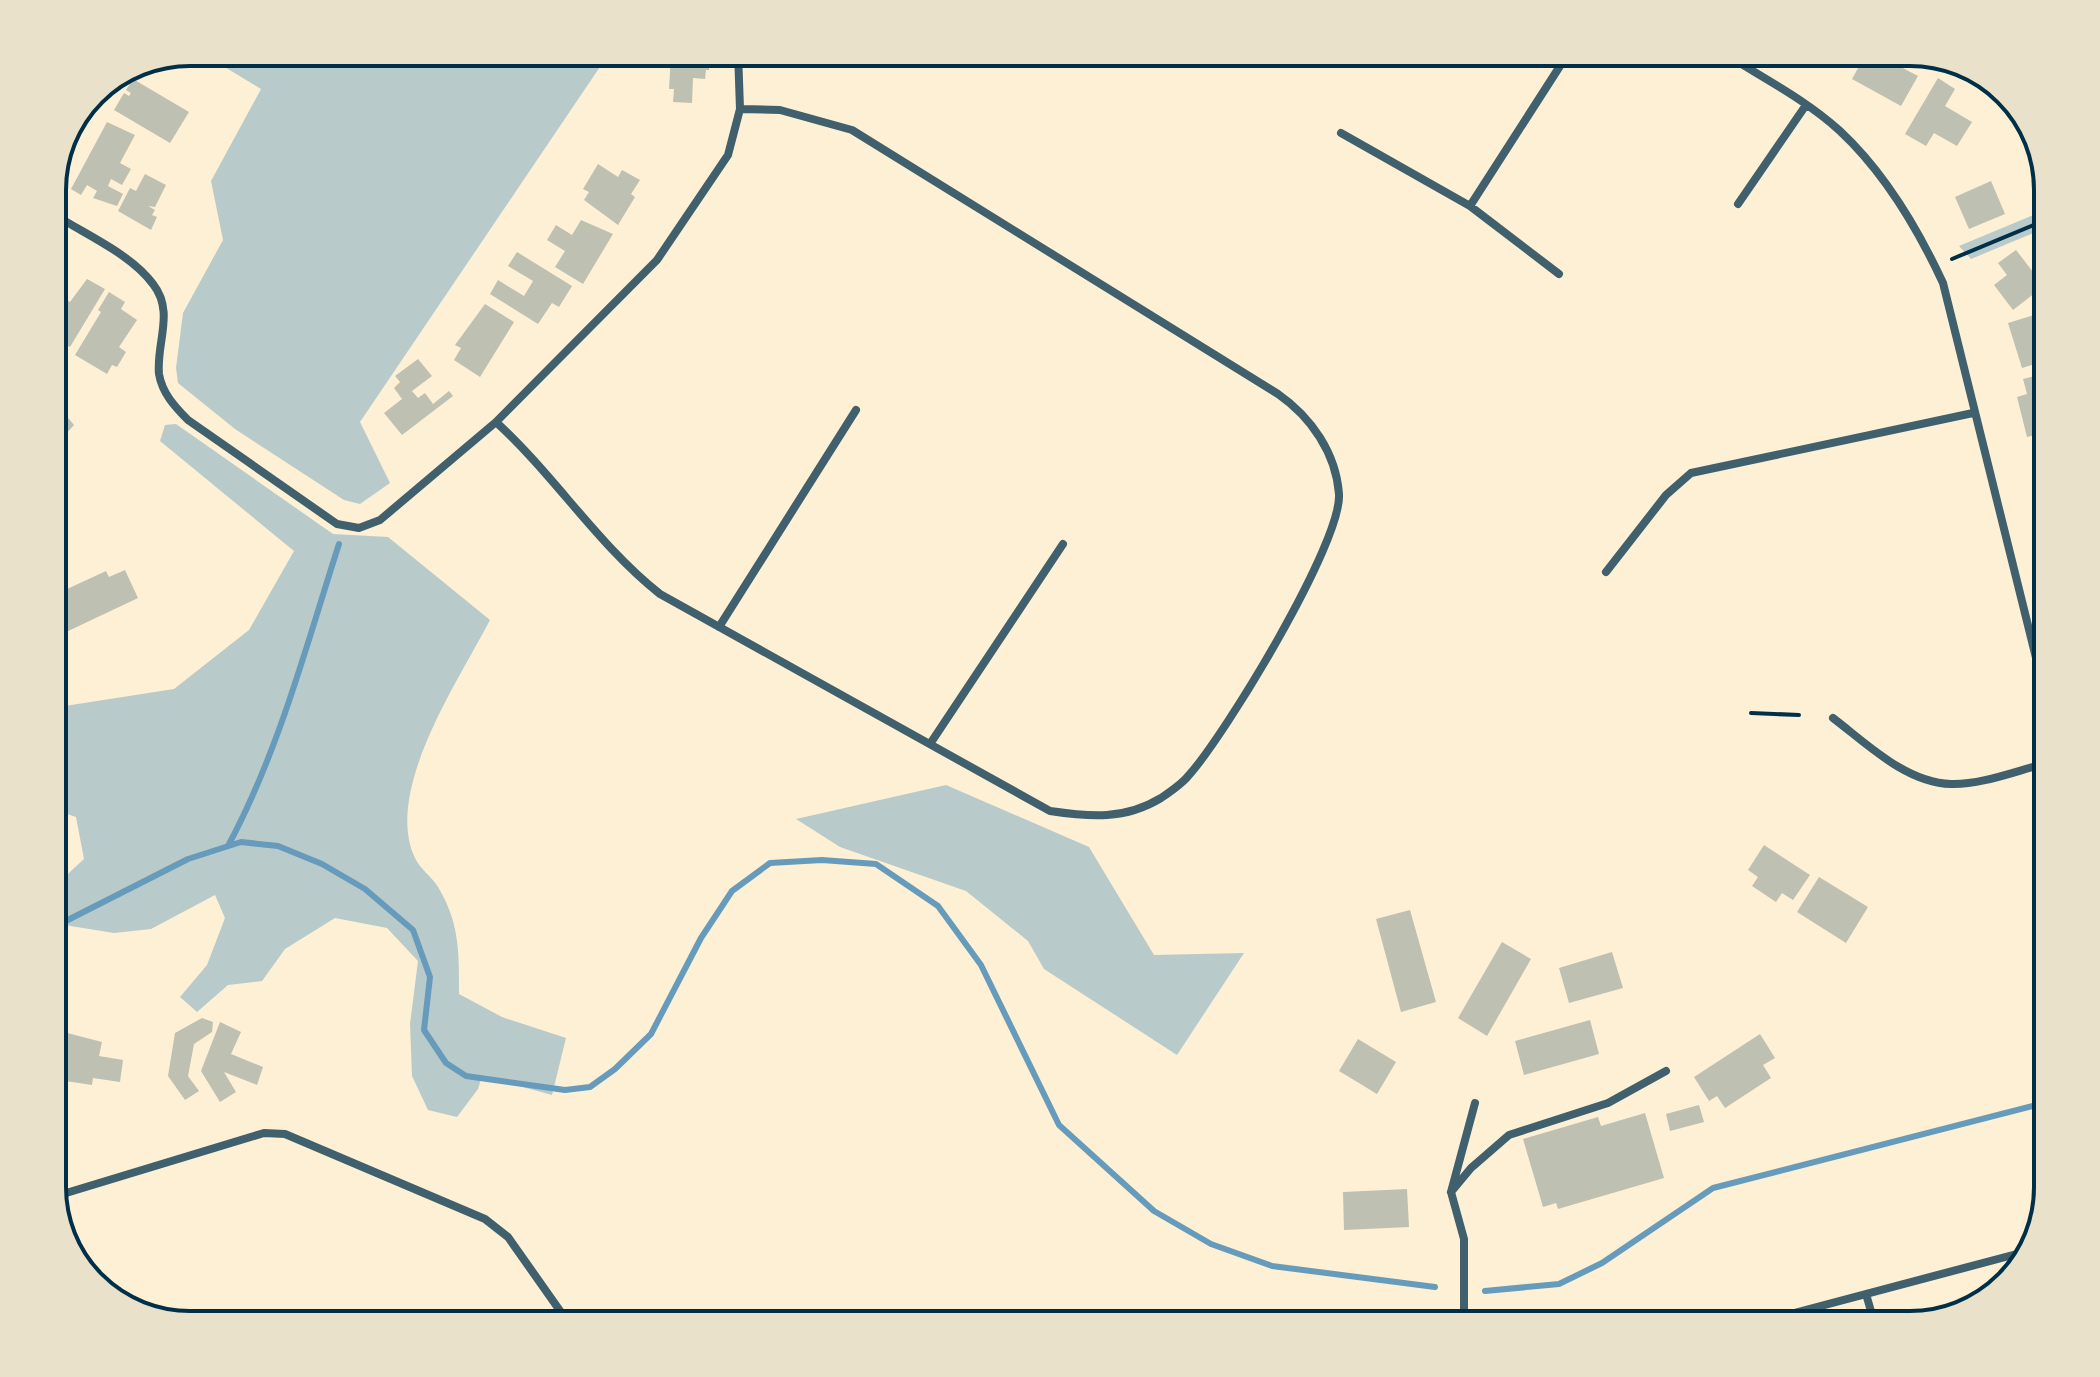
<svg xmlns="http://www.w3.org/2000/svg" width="2100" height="1377" font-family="'DejaVu Sans',sans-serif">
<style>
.green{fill:#b9caca}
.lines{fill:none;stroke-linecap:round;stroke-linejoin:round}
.stream{stroke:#669bbc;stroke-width:6}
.building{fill:#bec0b2}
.path{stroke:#003049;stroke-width:4}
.minor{stroke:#3f606c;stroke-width:8}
.rim{fill:none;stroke:#003049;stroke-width:4}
</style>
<rect width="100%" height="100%" fill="#fdf0d5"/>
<path class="green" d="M200 52H610L360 422 390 483 360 504 344 500 235 429 178 383 176 368 183 313 223 240 211 181 261 89Z
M2048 209V227L1971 259 1959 246Z
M176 424 333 534 388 537 490 620C459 680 383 791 415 858 420 869 432 877 438 887 460 923 459 954 459 994L502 1017 566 1038 552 1095 482 1076 478 1089 457 1117 428 1110 412 1076 410 1024 418 961 387 928 335 918 285 949 262 981 228 985 197 1012 180 997 207 965 225 918 215 895 151 929 114 933 52 923V882L58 883 84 859 76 817 52 809V708L174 689 249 630 294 551 160 441 165 425Z
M946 785 1089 847 1154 955 1244 953 1177 1055 1044 969 1028 941 966 891 840 847 796 819Z"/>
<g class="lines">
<path class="stream" d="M228 846C279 751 306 646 339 544
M52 928 188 859 241 842 278 846 322 864 365 889 413 930 430 977 424 1030 446 1063 466 1076 565 1090 590 1087 615 1069 651 1034 701 938 732 891 770 863 822 860 876 864 938 906 981 965 1059 1125 1154 1211 1211 1244 1272 1266 1435 1287
M1485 1291 1559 1284 1602 1263 1713 1188 2048 1102"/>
</g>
<path class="building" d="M690 52H710L709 70H706L705 79 693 78 692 103 673 102 674 89H669L671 55 690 56Z
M1867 52H1904L1897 65 1918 76 1901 106 1852 79Z
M1938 78 1955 89 1945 106 1972 122 1957 146 1934 133 1926 146 1905 134Z
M133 79 189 112 170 143 114 110 124 93 129 96 131 93 126 90Z
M84 112 92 117 59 171 58 170Z
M107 122 135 135 120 163 131 169 122 185 111 179 108 186 123 194 117 206 93 198 97 191 87 185 81 195 71 189Z
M598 164 618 177 622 170 640 180 631 194 635 197 618 225 584 200 589 192 583 189Z
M145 174 166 185 155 207 148 206 155 210 152 215 157 217 151 230 118 211 130 188 136 191Z
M1991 181 2005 214 1969 229 1955 197Z
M581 220 613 234 583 284 555 267 565 251 547 240 556 225 572 235Z
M2016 250 2044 286 2013 310 1994 285 2007 275 1998 263Z
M517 252 572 286 559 307 552 303 538 324 490 294 498 280 524 296 533 281 508 266Z
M87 279 105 289 70 347 52 337V303L61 304 64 298 70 302Z
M109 292 125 302 121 309 137 320 119 347 126 352 117 367 112 365 107 374 75 355 101 312 98 310Z
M485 304 514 322 480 377 454 360 461 348 455 345Z
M2041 313 2048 336V360L2022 368 2008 323Z
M418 359 432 376 412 391 418 398 425 393 433 404 449 391 453 396 402 435 384 413 402 399 394 388 400 382 395 376Z
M2048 373V411L2042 413 2047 433 2027 437 2017 397 2027 394 2023 379Z
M52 382 66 400 53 410 59 417 64 413 74 425 64 436 60 433 54 437 61 446 54 453Z
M2048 444V478H2047L2037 448Z
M125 570 138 598 64 633 52 608V596L106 571 109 577Z
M1764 845 1810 875 1793 900 1782 893 1776 902 1752 886 1758 877 1748 870Z
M1819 877 1868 907 1846 943 1797 912Z
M1410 910 1436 1002 1401 1012 1376 919Z
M1502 942 1531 959 1487 1036 1458 1018Z
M1612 952 1623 988 1569 1003 1559 968Z
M202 1018 213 1022 212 1032 194 1044 188 1076 199 1091 185 1100 168 1076 175 1033Z
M1590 1020 1599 1054 1524 1075 1515 1041Z
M220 1022 241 1032 231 1054 263 1067 257 1085 224 1072 236 1092 220 1102 201 1071Z
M52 1029 102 1042 99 1056 123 1060 120 1082 93 1078 92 1085 52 1079Z
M1760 1034 1775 1058 1763 1065 1771 1078 1725 1108 1717 1096 1709 1101 1694 1077Z
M1358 1039 1396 1062 1377 1094 1339 1071Z
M1699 1105 1704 1122 1670 1131 1666 1114Z
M1645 1113 1664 1178 1558 1209 1556 1203 1543 1207 1523 1139 1598 1117 1601 1126Z
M1407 1189 1409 1227 1344 1230 1343 1192Z"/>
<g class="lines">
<path class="path" d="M1952 259 2048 219
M1751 713 1799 715"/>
<path class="minor" d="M1722 52C1761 77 1805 99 1840 131 1885 173 1917 227 1943 283L2048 706
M1341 133 1470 206 1559 274
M1738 204 1806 105
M1470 206 1569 52
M52 213C84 234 130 253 153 284 175 312 156 343 159 374 162 393 175 407 188 420L337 524 359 528 380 520 496 422 657 260 728 155 740 109 738 52
M496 422C555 476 598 545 660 594L1050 811C1090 817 1125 820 1161 798 1170 792 1182 784 1189 775 1225 735 1342 543 1339 494 1336 453 1311 417 1278 394L852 130 780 110 740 109
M1606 572 1666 495 1691 473 1973 413
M719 627 856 410
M1833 718C1866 743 1906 783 1951 784 1982 785 2018 770 2048 763
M930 744 1063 544
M1451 1192 1471 1168 1509 1135 1608 1103 1666 1071
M53 1197 264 1133 285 1134 485 1219 508 1237 570 1325
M1866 1294 1875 1325
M1464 1325V1239L1451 1192 1475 1103
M1749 1325 2028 1251"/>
</g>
<path d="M0 0H2100V1377H0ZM190 66H1910A124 124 0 0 1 2034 190V1187A124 124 0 0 1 1910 1311H190A124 124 0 0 1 66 1187V190A124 124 0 0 1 190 66Z" fill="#e9e1ca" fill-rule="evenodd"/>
<path class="rim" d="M190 66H1910A124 124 0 0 1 2034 190V1187A124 124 0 0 1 1910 1311H190A124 124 0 0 1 66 1187V190A124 124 0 0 1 190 66Z"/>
</svg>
